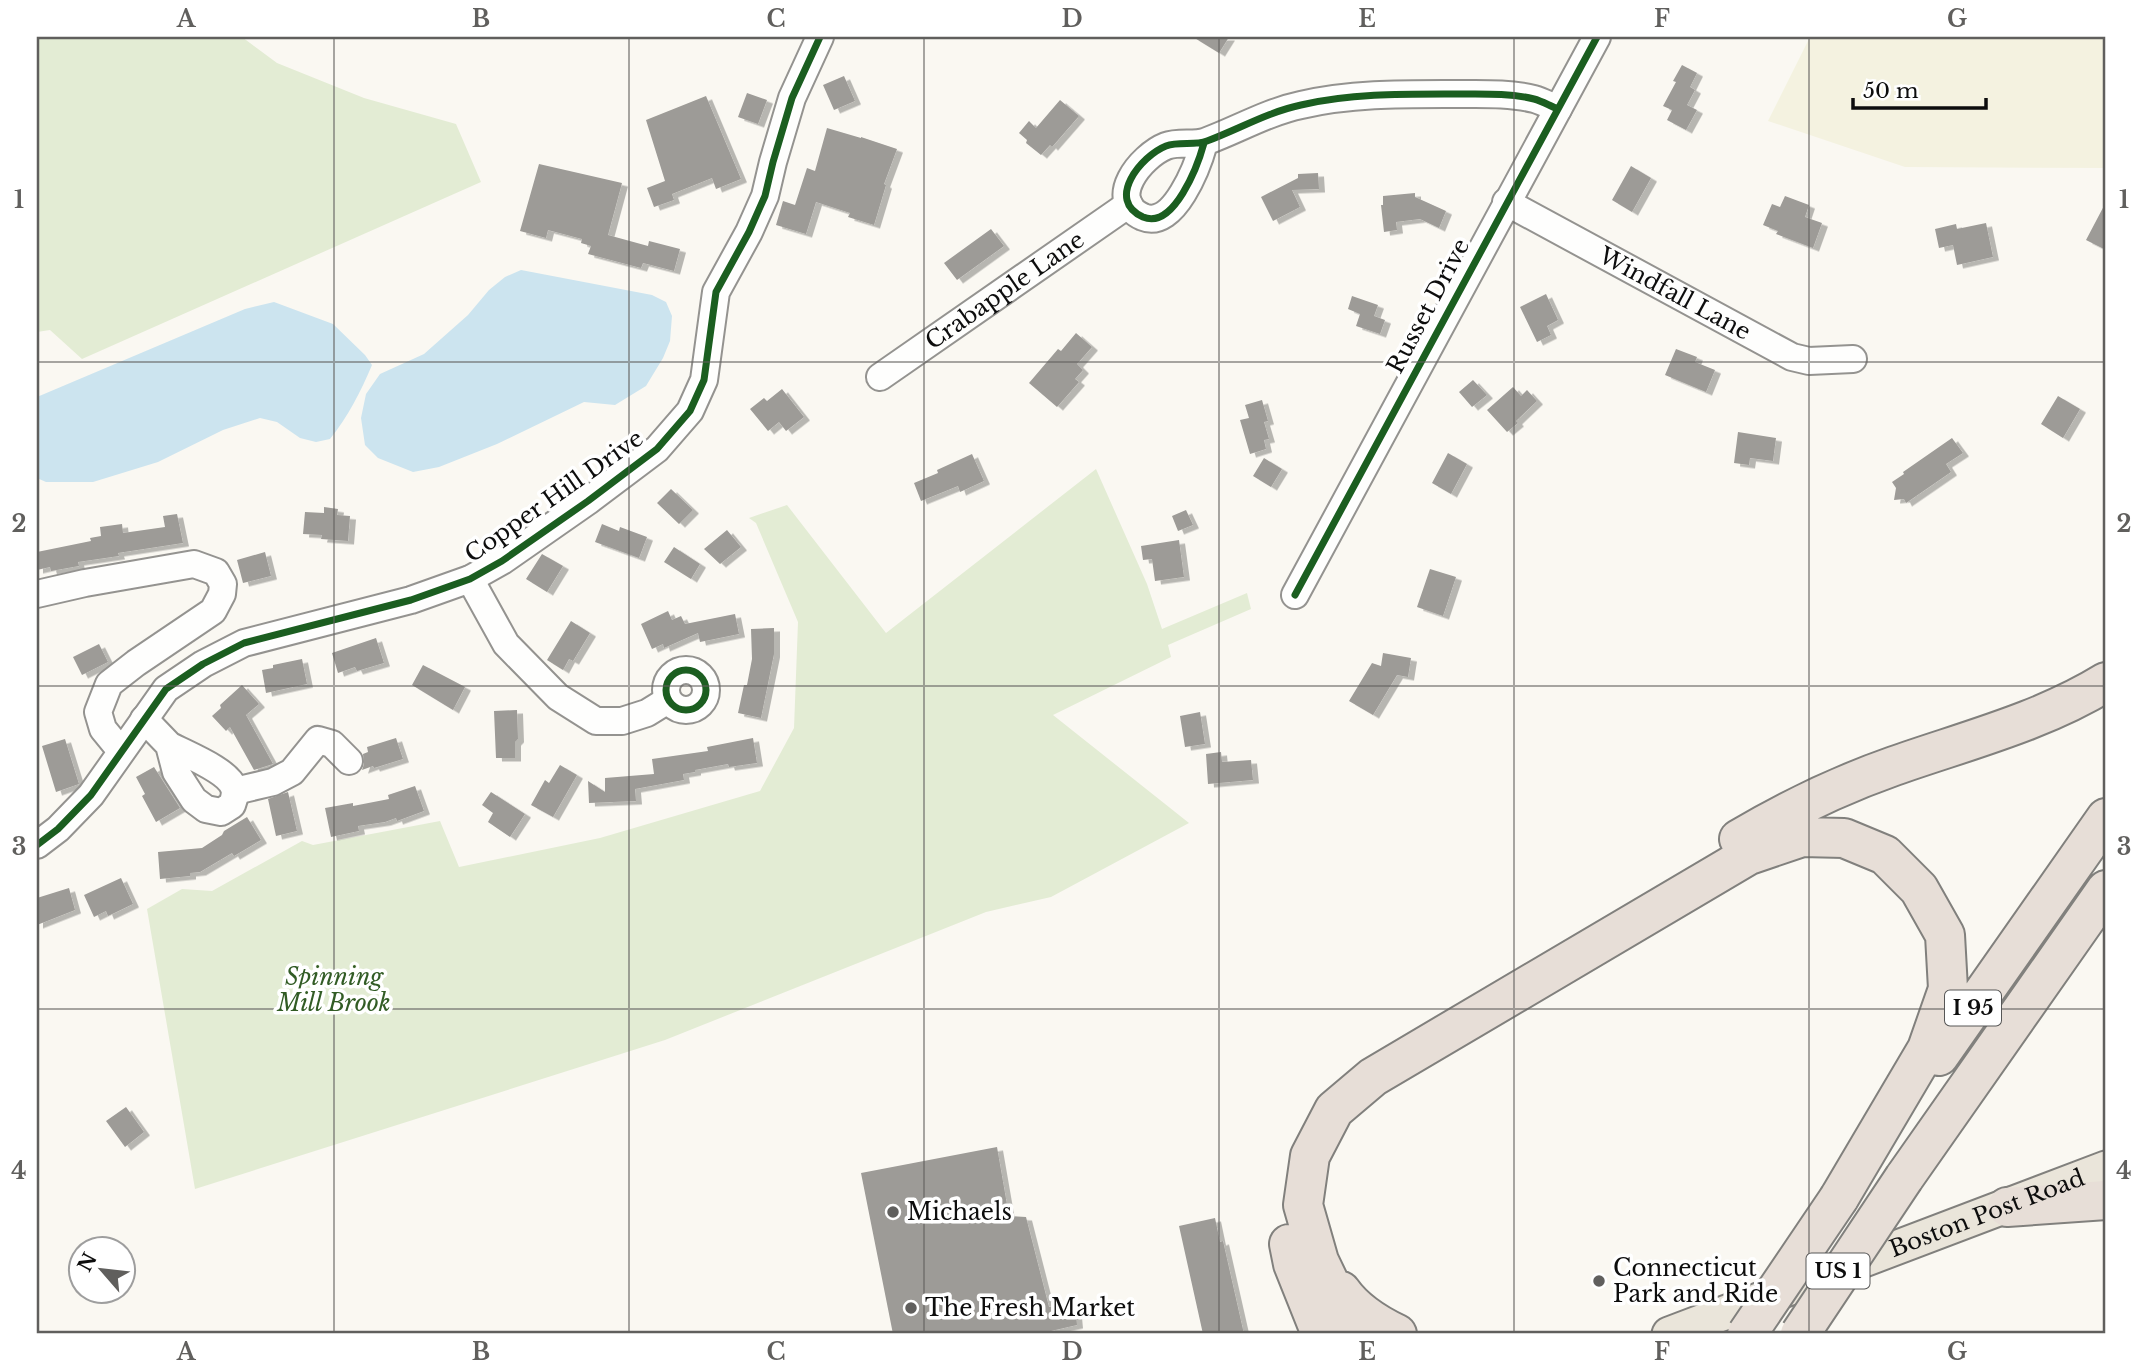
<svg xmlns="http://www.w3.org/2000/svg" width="2143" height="1371" font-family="'Libre Baskerville',serif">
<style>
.farmland{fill:#f4f2e0}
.green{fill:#e3ecd4}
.water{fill:#cce4ef}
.building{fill:#9d9b97;filter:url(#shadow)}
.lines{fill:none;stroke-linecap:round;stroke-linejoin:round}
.minor-casing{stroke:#949390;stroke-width:30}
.major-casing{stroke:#81807d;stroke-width:37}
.highway-casing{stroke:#81807d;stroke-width:42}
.minor{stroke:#fefefd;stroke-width:26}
.major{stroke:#eae5da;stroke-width:33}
.highway{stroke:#e7ded7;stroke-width:38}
.highway-bridge-casing{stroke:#81807d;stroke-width:42;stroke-linecap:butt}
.highway-bridge{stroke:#e7ded7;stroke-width:38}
.cycleway-casing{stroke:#fff;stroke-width:11}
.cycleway{stroke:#1b5e20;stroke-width:7}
.grid{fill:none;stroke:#605f5d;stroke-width:2;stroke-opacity:0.55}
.poi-dot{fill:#605f5d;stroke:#fff;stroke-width:2.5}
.labels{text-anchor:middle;stroke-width:7;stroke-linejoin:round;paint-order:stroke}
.shield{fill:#fff;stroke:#565656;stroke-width:2}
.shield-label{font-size:21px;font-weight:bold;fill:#0d0d0d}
.street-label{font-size:23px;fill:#0d0d0d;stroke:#fff}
.park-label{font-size:23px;font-style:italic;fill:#325c25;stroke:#fff}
.poi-label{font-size:23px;fill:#0d0d0d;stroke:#fff;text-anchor:start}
.neatline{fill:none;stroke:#605f5d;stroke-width:2.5}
.grid-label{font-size:23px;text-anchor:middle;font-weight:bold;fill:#605f5d}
</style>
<defs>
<filter id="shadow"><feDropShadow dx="6" dy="3.5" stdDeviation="0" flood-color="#0004"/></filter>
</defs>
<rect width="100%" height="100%" fill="#faf8f2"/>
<path class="farmland" d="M1810 37H2106V168L1905 167 1768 121Z"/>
<path class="green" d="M37 37H242L277 63 364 98 456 124 481 182 82 359 50 330 37 332Z
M1096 469 1147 584 1162 629 1247 593 1251 609 1168 645 1171 657 1053 715 1189 823 1051 897 986 912 665 1040 195 1189 147 909 182 889 212 891 302 841 313 845 440 821 459 867 600 838 760 791 794 728 798 622 756 523 749 518 787 505 886 633Z"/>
<path class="water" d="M521 270 652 295 666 302 672 316 670 341 663 358 646 386 615 405 584 402 497 444 439 467 413 472 378 458 365 445 361 418 366 394 380 374 424 354 468 315 489 290 505 277Z
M274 302 333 324 365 355 372 365C361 391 348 417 330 439L316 442 300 438 277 422 260 418 223 430 158 462 93 482H46L37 478V397L245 309Z"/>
<path class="building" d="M1193 37H1229L1219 53Z
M1682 65 1697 73 1690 87 1695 90 1687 105 1697 110 1686 130 1667 120 1672 110 1663 106 1676 82 1673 81Z
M844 76 855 101 834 110 823 85Z
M747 93 767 100 758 124 738 117Z
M706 96 741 179 716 189 712 178 672 194 674 200 654 207 647 188 665 181 646 120Z
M1060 100 1079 116 1052 147 1050 145 1041 155 1026 143 1027 140 1019 133 1029 121 1036 128Z
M827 128 861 138V137L897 149 884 184 886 185 874 225 848 217 850 213 816 202 806 234 776 225 783 201 795 205 807 168 815 171Z
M539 164 622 183 608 235 648 246 649 241 680 249 674 271 643 263 641 268 588 254 591 246 581 243 582 239 548 230 546 238 520 231Z
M1631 166 1651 178 1632 212 1612 200Z
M1318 173 1319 189 1292 190 1300 207 1273 221 1261 197 1298 178V174Z
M1415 193V197L1446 211 1439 228 1420 219 1396 222 1397 230 1384 232 1381 205H1383V196Z
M1785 196 1809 205 1805 217 1822 223 1813 248 1776 234 1778 231 1763 225 1772 204 1780 207Z
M2106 202V250L2086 240Z
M1986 223 1993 257 1957 265 1953 245 1939 248 1935 229 1956 224 1957 229Z
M991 229 1004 246 957 280 944 263Z
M1546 294 1558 320 1547 326 1551 335 1537 342 1520 307Z
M1352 296 1378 305 1374 316 1385 320 1380 334 1356 326 1360 314 1348 309Z
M1076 333 1092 347 1077 364 1083 370 1075 379 1079 382 1057 407 1029 383 1058 349 1061 351Z
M1676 349 1697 357 1695 362 1715 370 1706 392 1665 375Z
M1473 380 1487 395 1472 407 1459 392Z
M1513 387 1521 396 1527 390 1537 401 1516 421 1518 423 1507 432 1487 410Z
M782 389 804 417 786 431 779 422 768 431 750 409 764 398 767 401Z
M2058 396 2080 409 2063 438 2041 424Z
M1262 400 1268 421 1264 422 1269 439 1264 440 1266 449 1250 454 1240 420 1249 418 1245 405Z
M1738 432 1776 438 1773 461 1750 458 1749 465 1734 463Z
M1952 438 1963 453 1946 464 1951 472 1906 503 1904 499 1894 500 1896 488 1892 482 1904 474 1903 472Z
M1448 453 1467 464 1451 494 1432 483Z
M972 454 984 481 960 492 958 486 921 501 914 483 938 473 937 470Z
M1264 458 1282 469 1271 487 1253 476Z
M671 489 693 510 679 524 657 503Z
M324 507 338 509 337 515 350 516 348 541 321 539 322 535 303 534 305 512 324 513Z
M1186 510 1193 525 1178 531 1172 516Z
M177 514 183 543 118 553 119 556 78 562 79 566 51 571 50 567 37 570V552L91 541 90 538 101 536 100 527 122 524 123 533 165 527 163 516Z
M602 524 619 531 620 527 647 537 639 558 595 542Z
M727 530 741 547 720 564 704 549Z
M1179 540 1184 577 1155 581 1152 559 1143 560 1141 546Z
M674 547 700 564 691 579 664 562Z
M265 552 271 576 243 583 237 560Z
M542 554 563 566 547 592 526 579Z
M1430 569 1456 577 1443 616 1417 607Z
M668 611 672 620 681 616 685 624 735 614 739 634 700 642 698 633 664 648 663 644 652 649 641 624Z
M571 621 590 633 573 661 569 659 563 670 547 660Z
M774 628V654L761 718 738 713 744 685H747L752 659 751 629Z
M376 638 384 663 357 671 355 667 338 673 332 653Z
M99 644 108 662 82 675 73 657Z
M1383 653 1411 658 1408 677 1397 675 1373 715 1349 701 1372 663 1381 666Z
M302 659 307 684 266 693 262 670 273 668V665Z
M423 665 465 687 453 710 412 685Z
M242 685 259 704 246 715 273 764 254 770 230 727 226 731 212 716 221 708 220 705Z
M517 710 518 739 515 742V758H496L494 711Z
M1200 712 1205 744 1185 747 1180 716Z
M396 738 403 759 374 768 373 766 362 770 364 764 363 754 368 752 367 747Z
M753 738 757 763 729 767 728 764 695 770V772L683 774 684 780 635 789 636 801 589 803 588 781 605 792V778L654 774 652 759 708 751 707 747Z
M65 739 79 784 56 792 42 746Z
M1221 752 1222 762 1251 760 1253 780 1208 784 1206 754Z
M560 765 577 775 553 817 531 805 545 780 549 783Z
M154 767 180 808 156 822 142 796 145 794 136 777Z
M415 786 424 811 397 821 396 818 385 822 358 826 359 831 331 837 325 808 353 803V806L389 799 388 795Z
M288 792 297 831 276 836 268 799Z
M491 792 525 814 510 837 488 822 493 813 482 805Z
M247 817 261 840 234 856 232 853 200 872 190 873V876L160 879 158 852 202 848 222 835 224 831Z
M121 878 133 904 108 916 106 911 94 917 84 895Z
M69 888 75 910 37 925V898Z
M126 1107 144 1132 125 1147 106 1121Z
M997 1147 1009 1216 1026 1217 1049 1307 1075 1303 1077 1325 1038 1334H893L861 1173Z
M1215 1218 1220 1242 1223 1241 1244 1334H1203L1179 1226Z"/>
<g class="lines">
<defs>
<g id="minor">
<path d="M1204 143C1198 165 1174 230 1143 217 1105 200 1141 156 1166 146 1179 141 1195 146 1207 141 1239 129 1268 112 1301 105 1352 93 1407 94 1460 94 1483 94 1510 93 1534 99 1542 101 1550 106 1558 109"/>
<path id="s1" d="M1506 202 1792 357 1809 361 1853 359"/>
<path id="s2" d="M880 377 1129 204"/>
<path d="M470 579 506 644 558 697 596 721H622L647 713 668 700"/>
<path d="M37 594 85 583 194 564 216 572 223 584 222 594 213 611 136 663 109 684 98 712 103 729 121 751"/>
<path d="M1295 595 1597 37"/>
<circle cx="686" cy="690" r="20"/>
<path d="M144 719 169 745 176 772 194 800 206 809 221 812 232 805C234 799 236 794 234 788 228 770 185 754 169 745"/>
<path d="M235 791 273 782 292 772 318 740 332 744 349 761"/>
<path d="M37 845 58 829 91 795 166 689 203 664 244 643 411 600 470 579 502 561 588 501 657 449 690 411 704 380 716 292 749 232 765 196 773 162 792 98 820 37"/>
</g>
<g id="major">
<path id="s3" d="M1669 1334 2106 1168"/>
</g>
<path id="highway" d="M1739 839C1788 810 1840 785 1894 766 1965 741 2041 722 2106 682
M1939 1056 2106 818
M1904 1178 2106 890
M2007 1207 2106 1200
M1289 1244 1293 1264 1321 1334
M1341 1291C1355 1311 1376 1324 1397 1334
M1354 1334 1319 1261 1303 1205 1310 1156 1334 1110 1373 1077 1749 855 1802 837 1844 838 1885 855 1919 889 1945 935 1948 989 1927 1049 1839 1198"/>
</defs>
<use href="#minor" class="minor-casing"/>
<use href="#major" class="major-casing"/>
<use href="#highway" class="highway-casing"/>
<use href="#minor" class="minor"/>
<use href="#major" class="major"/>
<use href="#highway" class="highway"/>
<defs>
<path id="highway-bridge" d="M1747 1334 1839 1198
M1800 1334 1904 1178"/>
</defs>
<use href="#highway-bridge" class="highway-bridge-casing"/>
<use href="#highway-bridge" class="highway-bridge"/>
<defs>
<path id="cycleway" d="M1204 143C1198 165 1174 230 1143 217 1105 200 1141 156 1166 146 1179 141 1195 146 1207 141 1239 129 1268 112 1301 105 1352 93 1407 94 1460 94 1483 94 1510 93 1534 99 1542 101 1550 106 1558 109
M1295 595 1597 37
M666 690a20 20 0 1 1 40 0a20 20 0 1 1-40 0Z
M37 845 58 829 91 795 166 689 203 664 244 643 411 600 470 579 502 561 588 501 657 449 690 411 704 380 716 292 749 232 765 196 773 162 792 98 820 37"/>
</defs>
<use href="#cycleway" class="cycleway-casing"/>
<use href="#cycleway" class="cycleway"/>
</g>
<path class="grid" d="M334 37V1334M629 37V1334M924 37V1334M1219 37V1334M1514 37V1334M1809 37V1334M37 362H2106M37 686H2106M37 1009H2106"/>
<g class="poi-dot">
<circle cx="893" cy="1212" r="7"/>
<circle cx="1599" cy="1281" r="7"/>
<circle cx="911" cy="1308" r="7"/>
</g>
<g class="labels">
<g class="shield">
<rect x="1945" y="990.5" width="56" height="35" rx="5"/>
<rect x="1806.5" y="1253.5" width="63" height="35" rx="5"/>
</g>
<g class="shield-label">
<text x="1973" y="1015">I 95</text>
<text x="1838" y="1278">US 1</text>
</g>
<g class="street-label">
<text dy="8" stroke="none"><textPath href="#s2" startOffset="152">Crabapple Lane</textPath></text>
<text dy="8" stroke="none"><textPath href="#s1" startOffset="192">Windfall Lane</textPath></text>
<text transform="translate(1428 306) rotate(-62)" y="8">Russet Drive</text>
<text transform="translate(554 496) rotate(-35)" y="8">Copper Hill Drive</text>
<text dy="8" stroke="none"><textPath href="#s3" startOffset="340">Boston Post Road</textPath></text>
</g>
<g class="park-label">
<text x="334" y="985">Spinning<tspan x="334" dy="26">Mill Brook</tspan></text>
</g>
<g class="poi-label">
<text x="907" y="1220">Michaels</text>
<text x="1613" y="1276">Connecticut<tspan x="1613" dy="26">Park and Ride</tspan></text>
<text x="925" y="1316">The Fresh Market</text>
</g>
</g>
<rect width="2143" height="1371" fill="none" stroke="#ffffff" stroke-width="77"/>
<g transform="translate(102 1270) rotate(298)"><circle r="33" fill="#ffffff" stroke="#9e9e9e" stroke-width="2"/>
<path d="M0-5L12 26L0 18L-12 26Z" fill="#605f5d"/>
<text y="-10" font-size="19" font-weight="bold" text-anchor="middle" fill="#0d0d0d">N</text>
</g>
<path d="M1853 98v10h133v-10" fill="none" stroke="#0d0d0d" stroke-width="3.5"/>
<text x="1863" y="98" font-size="21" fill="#0d0d0d" stroke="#ffffff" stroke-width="5" paint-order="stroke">50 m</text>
<rect x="38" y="38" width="2066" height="1294" class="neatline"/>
<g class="grid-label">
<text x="186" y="27">A</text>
<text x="481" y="27">B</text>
<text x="776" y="27">C</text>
<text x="1072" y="27">D</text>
<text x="1367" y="27">E</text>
<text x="1662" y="27">F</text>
<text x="1957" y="27">G</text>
<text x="19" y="208">1</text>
<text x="2124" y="208">1</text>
<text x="19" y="532">2</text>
<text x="2124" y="532">2</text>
<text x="19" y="855">3</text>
<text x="2124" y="855">3</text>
<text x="19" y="1179">4</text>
<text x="2124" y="1179">4</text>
<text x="186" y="1360">A</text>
<text x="481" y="1360">B</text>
<text x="776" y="1360">C</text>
<text x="1072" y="1360">D</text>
<text x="1367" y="1360">E</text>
<text x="1662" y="1360">F</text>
<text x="1957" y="1360">G</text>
</g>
</svg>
